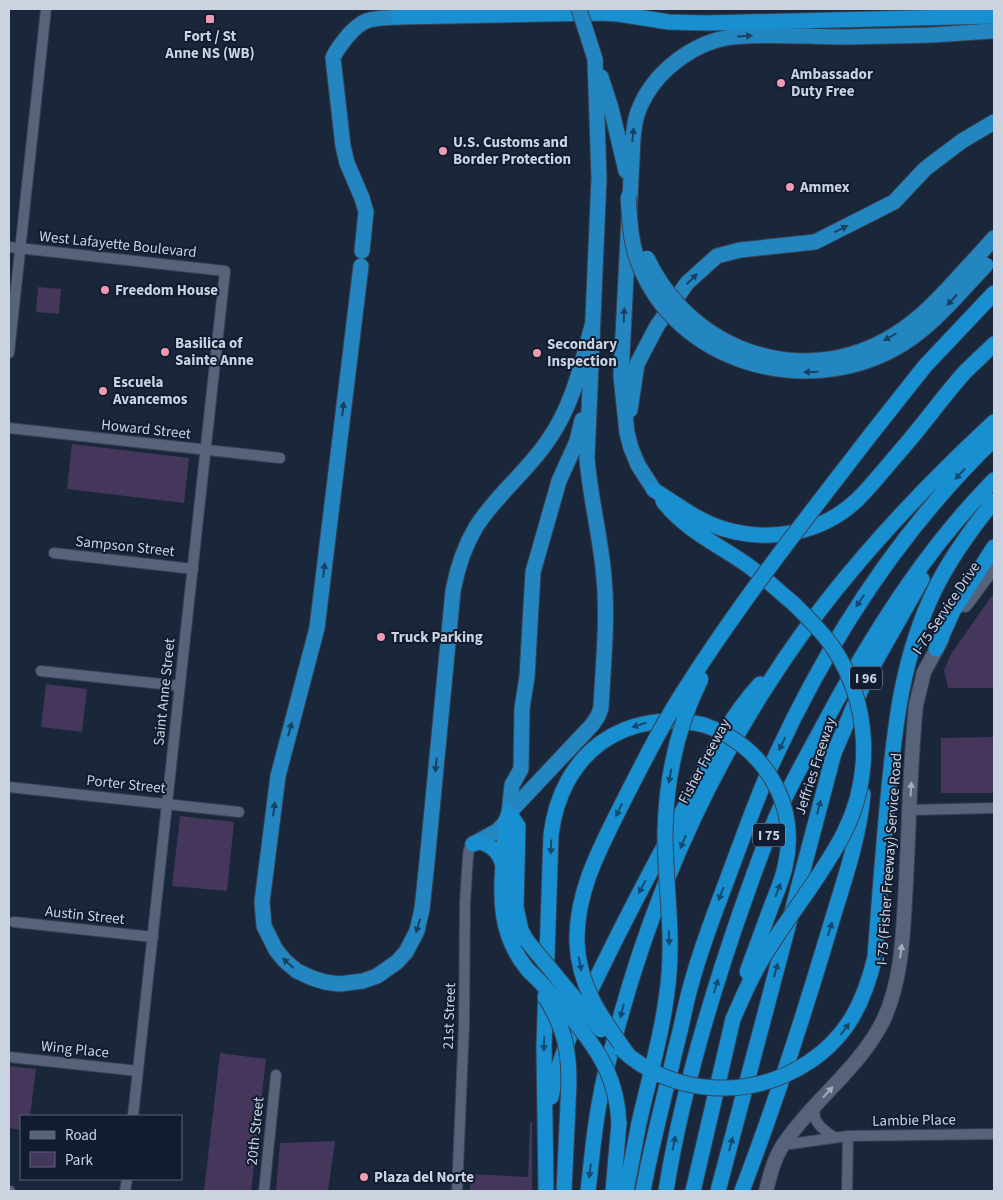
<svg xmlns="http://www.w3.org/2000/svg" width="1003" height="1200" font-family="'Source Sans 3',sans-serif">
<style>
.green{fill:#45365c}
.lines{fill:none;stroke-linecap:round;stroke-linejoin:round}
.minor-casing{stroke:#384253;stroke-width:12}
.tertiary-casing{stroke:#384253;stroke-width:16}
.trunk-casing{stroke:#384253;stroke-width:17}
.motorway-casing{stroke:#384253;stroke-width:17}
.minor{stroke:#56637b;stroke-width:10}
.tertiary{stroke:#56637b;stroke-width:14}
.trunk{stroke:#2486c0;stroke-width:15}
.motorway{stroke:#188fd1;stroke-width:15}
.trunk-bridge-casing{stroke:#384253;stroke-width:17;stroke-linecap:butt}
.motorway-bridge-casing{stroke:#384253;stroke-width:17;stroke-linecap:butt}
.trunk-bridge{stroke:#2486c0;stroke-width:15}
.motorway-bridge{stroke:#188fd1;stroke-width:15}
.oneway{fill:#184162}
.oneway2{fill:#144a70}
.oneway3{fill:#a2acbd}
.poi-dot{fill:#f19ab2;stroke:#111c30;stroke-width:2}
.labels{text-anchor:middle;stroke-width:4;stroke-linejoin:round;paint-order:stroke}
.shield{fill:#111c30;stroke:#939cac;stroke-width:1}
.shield-label{font-size:14px;font-weight:bold;fill:#cbd3e1}
.poi-label{font-size:15px;font-weight:bold;fill:#cbd3e1;stroke:#111c30;text-anchor:start}
.street-label{font-size:15px;fill:#cbd3e1;stroke:#111c30}
</style>
<rect width="100%" height="100%" fill="#1a263a"/>
<path class="green" d="M38 287 61 289 59 314 36 312Z
M72 444 189 458 184 503 67 489Z
M993 594 994 688H948L944 670 951 654Z
M46 684 87 689 82 732 41 727Z
M994 737V793H941V738Z
M180 816 234 822 227 891 172 886Z
M220 1053 266 1059 251 1191H204Z
M9 1066 36 1069 30 1116H21V1130L9 1128Z
M530 1122H532V1191H470L471 1174 528 1177Z
M335 1141 328 1191H276L280 1143Z"/>
<g class="lines">
<defs>
<path id="minor" d="M9 247 225 271 133 1116
M9 353 46 9
M9 428 280 458
M54 553 193 569
M41 671 180 686
M9 787 239 812
M910 810 994 808
M14 922 153 937
M9 1057 138 1071
M815 1107C811 1121 823 1130 834 1137
M783 1145 848 1136 994 1134
M9 1191H10
M125 1191 127 1179
M264 1191 276 1075
M457 1191 464 1026 465 902 468 856 469 849 473 844
M847 1191 848 1136"/>
<path id="tertiary" d="M965 605 994 566
M766 1191C770 1175 774 1159 783 1145 812 1101 859 1069 883 1021 903 979 903 929 906 883 909 824 910 764 916 705L924 672 942 639"/>
<path id="trunk" d="M601 77 611 108 626 171
M362 251 366 212 362 198 347 163 343 146 333 58C336 50 341 45 346 38 364 16 372 19 399 17
M977 257 994 238
M361 266 317 628 278 776 262 902 264 926 276 950 285 961 297 971 312 978 325 982 339 984 363 981 377 976 397 962 406 952 417 931 422 909 427 862 453 591C457 569 464 547 476 527 496 495 528 471 549 439 573 404 581 366 592 326
M630 410 637 364 657 326 687 283 717 256 740 250 815 242 894 202 925 169 938 159 962 141 994 122
M654 490 638 465 631 448 627 433 621 376 633 138C634 128 635 118 639 109 654 72 693 42 732 37 769 33 808 37 846 37 874 36 902 36 930 35 951 34 973 32 994 31
M509 813 592 725 598 716 601 708C603 665 608 621 604 578 601 538 590 498 587 458L599 178 595 59
M509 813 512 785 521 769 522 708 527 677 533 572 559 481 577 441 582 420
M473 844 497 831 505 823"/>
<path id="motorway" d="M399 17 598 13 618 14 669 22 706 23 994 16
M872 433 925 366 994 293
M654 490C676 504 698 521 724 529 771 543 823 533 858 499 874 483 887 466 901 450 923 425 942 398 964 373 974 363 984 354 994 344
M663 501C684 529 717 544 746 564 763 576 778 591 794 604
M936 649 953 611 994 547
M509 813 505 823V830C503 881 492 927 528 970
M509 813 518 826 516 907 521 930 527 941
M473 844 479 842C492 845 501 854 503 867
M809 1062C848 1036 864 1002 875 957 879 904 883 851 888 798 895 724 902 657 935 589 951 557 972 528 994 501
M551 1097C560 1051 581 1010 601 969 625 920 650 872 676 824 701 776 723 724 760 684
M546 1191 544 1047 551 835C561 753 624 707 704 725
M564 1191 568 1104
M588 1191C592 1159 594 1126 601 1094 604 1075 610 1056 615 1037 648 911 700 788 772 678 833 583 911 499 994 422
M613 1191 619 1123
M626 1191 639 1123
M643 1191C652 1142 665 1095 676 1047 682 1026 685 1005 691 985 702 943 719 902 734 861 748 824 761 786 778 751 832 635 902 528 994 439
M666 1191C681 1096 709 1002 741 910 754 874 766 837 783 802 799 768 819 734 837 700 881 621 930 545 994 480
M693 1191 733 1019
M718 1191 834 753 866 678 922 579
M742 1191C774 1107 802 1021 828 934 841 889 859 842 863 794"/>
</defs>
<use href="#minor" class="minor-casing"/>
<use href="#tertiary" class="tertiary-casing"/>
<use href="#trunk" class="trunk-casing"/>
<use href="#motorway" class="motorway-casing"/>
<use href="#minor" class="minor"/>
<use href="#tertiary" class="tertiary"/>
<use href="#trunk" class="trunk"/>
<use href="#motorway" class="motorway"/>
<defs>
<path id="trunk-bridge" d="M579 9 595 59
M628 197C630 220 630 242 639 264 677 363 804 398 894 349 931 329 957 295 986 265
M647 258C691 352 804 391 894 335 927 315 951 284 977 257"/>
<path id="motorway-bridge" d="M704 725C764 745 800 805 785 867 782 881 776 894 771 907 763 929 755 950 747 972
M527 941 601 1030
M528 970C545 986 560 1003 575 1022 601 1054 617 1080 619 1123
M545 997C568 1032 571 1062 568 1104
M733 1019C742 999 750 979 761 961 787 917 821 878 844 833 873 775 870 704 834 649 823 632 808 618 794 604
M621 1049C674 1097 751 1100 809 1062
M629 1056C603 1020 578 987 577 941 576 892 600 848 621 806 642 765 662 724 687 686 743 598 808 516 872 433
M639 1123C650 1074 665 1024 669 974 673 927 665 880 665 833 666 780 677 727 701 679"/>
</defs>
<use href="#trunk-bridge" class="trunk-bridge-casing"/>
<use href="#motorway-bridge" class="motorway-bridge-casing"/>
<use href="#trunk-bridge" class="trunk-bridge"/>
<use href="#motorway-bridge" class="motorway-bridge"/>
</g>
<defs><path id="oneway-solid" d="M-6-.8H1V-3.2L6.5 0L1 3.2V.8H-6Z" transform="scale(1.25)"/></defs>
<g class="oneway">
<use href="#oneway-solid" transform="translate(745 36) rotate(-3)"/>
<use href="#oneway-solid" transform="translate(633 135) rotate(-84)"/>
<use href="#oneway-solid" transform="translate(841 229) rotate(-27)"/>
<use href="#oneway-solid" transform="translate(692 279) rotate(-45)"/>
<use href="#oneway-solid" transform="translate(952 300) rotate(133)"/>
<use href="#oneway-solid" transform="translate(624 315) rotate(-87)"/>
<use href="#oneway-solid" transform="translate(890 337) rotate(150)"/>
<use href="#oneway-solid" transform="translate(811 372) rotate(178)"/>
<use href="#oneway-solid" transform="translate(343 409) rotate(-83)"/>
<use href="#oneway-solid" transform="translate(324 570) rotate(-83)"/>
<use href="#oneway-solid" transform="translate(290 729) rotate(-75)"/>
<use href="#oneway-solid" transform="translate(436 765) rotate(96)"/>
<use href="#oneway-solid" transform="translate(274 809) rotate(-83)"/>
<use href="#oneway-solid" transform="translate(418 926) rotate(106)"/>
<use href="#oneway-solid" transform="translate(288 963) rotate(-138)"/>
</g>
<g class="oneway2">
<use href="#oneway-solid" transform="translate(960 474) rotate(133)"/>
<use href="#oneway-solid" transform="translate(860 601) rotate(124)"/>
<use href="#oneway-solid" transform="translate(639 725) rotate(163)"/>
<use href="#oneway-solid" transform="translate(782 744) rotate(116)"/>
<use href="#oneway-solid" transform="translate(670 776) rotate(100)"/>
<use href="#oneway-solid" transform="translate(819 807) rotate(-75)"/>
<use href="#oneway-solid" transform="translate(619 810) rotate(116)"/>
<use href="#oneway-solid" transform="translate(683 842) rotate(113)"/>
<use href="#oneway-solid" transform="translate(551 847) rotate(92)"/>
<use href="#oneway-solid" transform="translate(642 887) rotate(118)"/>
<use href="#oneway-solid" transform="translate(778 890) rotate(-69)"/>
<use href="#oneway-solid" transform="translate(721 894) rotate(111)"/>
<use href="#oneway-solid" transform="translate(830 929) rotate(-73)"/>
<use href="#oneway-solid" transform="translate(669 938) rotate(88)"/>
<use href="#oneway-solid" transform="translate(580 964) rotate(79)"/>
<use href="#oneway-solid" transform="translate(776 970) rotate(-75)"/>
<use href="#oneway-solid" transform="translate(716 986) rotate(-73)"/>
<use href="#oneway-solid" transform="translate(622 1011) rotate(104)"/>
<use href="#oneway-solid" transform="translate(845 1029) rotate(-53)"/>
<use href="#oneway-solid" transform="translate(544 1044) rotate(91)"/>
<use href="#oneway-solid" transform="translate(674 1143) rotate(-78)"/>
<use href="#oneway-solid" transform="translate(731 1144) rotate(-75)"/>
<use href="#oneway-solid" transform="translate(590 1171) rotate(97)"/>
</g>
<g class="oneway3">
<use href="#oneway-solid" transform="translate(911 789) rotate(-87)"/>
<use href="#oneway-solid" transform="translate(901 951) rotate(-83)"/>
<use href="#oneway-solid" transform="translate(828 1092) rotate(-48)"/>
</g>
<g class="poi-dot">
<rect x="205" y="14" width="10" height="10" rx="2.5"/>
<circle cx="781" cy="83" r="5"/>
<circle cx="443" cy="151" r="5"/>
<circle cx="790" cy="187" r="5"/>
<circle cx="105" cy="290" r="5"/>
<circle cx="165" cy="352" r="5"/>
<circle cx="537" cy="353" r="5"/>
<circle cx="103" cy="391" r="5"/>
<circle cx="381" cy="637" r="5"/>
<circle cx="364" cy="1177" r="5"/>
</g>
<g class="labels">
<g class="shield">
<rect x="850" y="666.5" width="32" height="23" rx="4"/>
<rect x="753" y="823.5" width="32" height="23" rx="4"/>
</g>
<g class="shield-label">
<text x="866" y="683">I 96</text>
<text x="769" y="840">I 75</text>
</g>
<g class="poi-label">
<text x="210" y="41" text-anchor="middle">Fort / St<tspan x="210" dy="17">Anne NS (WB)</tspan></text>
<text x="791" y="79">Ambassador<tspan x="791" dy="17">Duty Free</tspan></text>
<text x="453" y="147">U.S. Customs and<tspan x="453" dy="17">Border Protection</tspan></text>
<text x="800" y="192">Ammex</text>
<text x="115" y="295">Freedom House</text>
<text x="175" y="348">Basilica of<tspan x="175" dy="17">Sainte Anne</tspan></text>
<text x="547" y="349">Secondary<tspan x="547" dy="17">Inspection</tspan></text>
<text x="113" y="387">Escuela<tspan x="113" dy="17">Avancemos</tspan></text>
<text x="391" y="642">Truck Parking</text>
<text x="374" y="1182">Plaza del Norte</text>
</g>
<g class="street-label">
<text transform="translate(118 244) rotate(6)" y="5">West Lafayette Boulevard</text>
<text transform="translate(146 429) rotate(6)" y="5">Howard Street</text>
<text transform="translate(125 546) rotate(6)" y="5">Sampson Street</text>
<text transform="translate(946 608) rotate(-56)" y="5">I-75 Service Drive</text>
<text transform="translate(164 692) rotate(-84)" y="5">Saint Anne Street</text>
<text transform="translate(704 761) rotate(-62)" y="5">Fisher Freeway</text>
<text transform="translate(815 766) rotate(-72)" y="5">Jeffries Freeway</text>
<text transform="translate(126 784) rotate(6)" y="5">Porter Street</text>
<text transform="translate(889 859) rotate(-86)" y="5">I-75 (Fisher Freeway) Service Road</text>
<text transform="translate(85 915) rotate(6)" y="5">Austin Street</text>
<text transform="translate(449 1016) rotate(-88)" y="5">21st Street</text>
<text transform="translate(75 1049) rotate(6)" y="5">Wing Place</text>
<text transform="translate(914 1120) rotate(-1)" y="5">Lambie Place</text>
<text transform="translate(255 1131) rotate(-84)" y="5">20th Street</text>
</g>
</g>
<rect width="1003" height="1200" fill="none" stroke="#cbd3e1" stroke-width="20"/>
<rect x="20" y="1115" width="162" height="65" fill="#111c30" stroke="#5b6577"/>
<rect x="30" y="1131" width="25" height="8" fill="#56637b" stroke="#5b6577"/>
<text x="65" y="1140" font-size="15" fill="#cbd3e1">Road</text>
<rect x="30" y="1152" width="25" height="15" fill="#45365c" stroke="#5b6577"/>
<text x="65" y="1165" font-size="15" fill="#cbd3e1">Park</text>
</svg>
